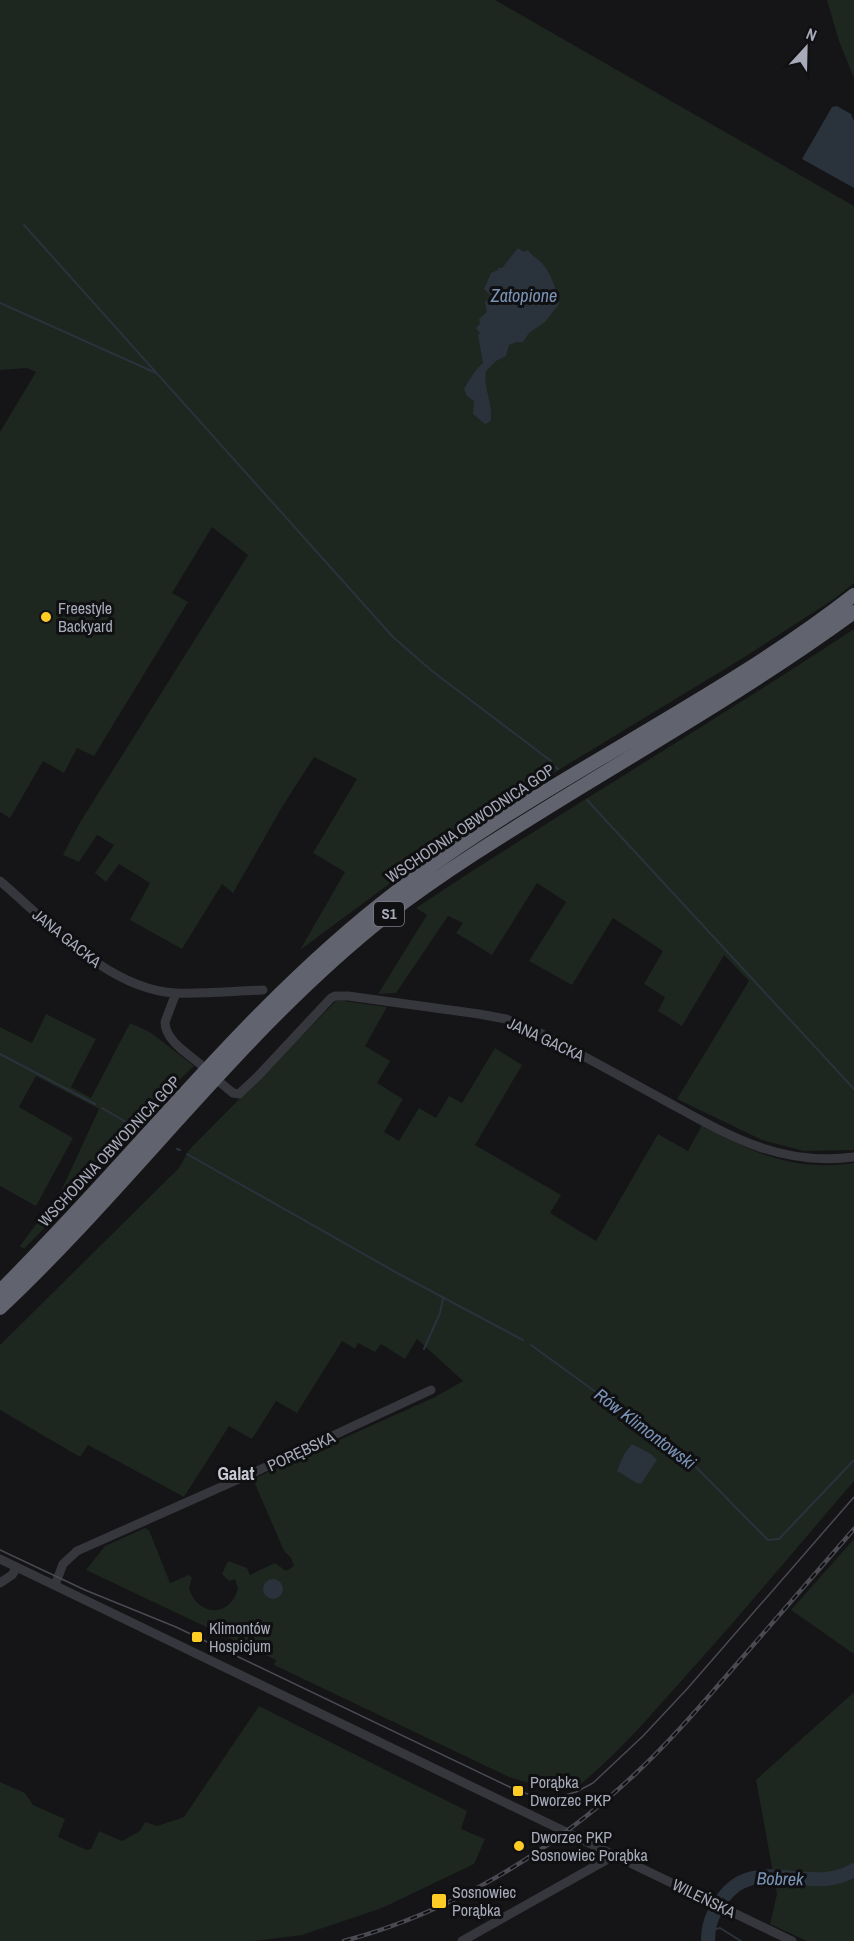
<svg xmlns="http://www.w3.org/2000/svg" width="854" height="1941" font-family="'Archivo Narrow',sans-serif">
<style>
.green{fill:#1d261f}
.water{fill:#2a323c}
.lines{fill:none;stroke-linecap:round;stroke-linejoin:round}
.stream{stroke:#2a323c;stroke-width:2}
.river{stroke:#2a323c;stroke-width:14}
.minor{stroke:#36363d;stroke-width:9}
.highway{stroke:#61636e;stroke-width:14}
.tram{stroke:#494a52;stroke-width:1.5}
.rail-casing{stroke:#494a52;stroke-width:4.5}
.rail{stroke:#101012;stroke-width:2;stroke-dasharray:7;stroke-linecap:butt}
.poi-dot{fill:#ffcc25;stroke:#101012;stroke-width:2}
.labels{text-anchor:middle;stroke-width:6;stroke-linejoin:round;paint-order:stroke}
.shield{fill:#101012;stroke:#797c87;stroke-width:1.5}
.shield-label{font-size:15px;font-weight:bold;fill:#a6aab9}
.poi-label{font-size:16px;fill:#a6aab9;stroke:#101012;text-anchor:start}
.street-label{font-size:16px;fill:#a6aab9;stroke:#101012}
.water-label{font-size:18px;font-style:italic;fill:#7a94b7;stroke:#101012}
.neighbourhood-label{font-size:18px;font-weight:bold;fill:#c7c9d4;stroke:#101012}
</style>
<rect width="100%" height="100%" fill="#151517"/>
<path class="green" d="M0 0H495L854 206V583L834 599 743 658 473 822 300 950 345 872 313 853 357 779 314 757 282 807 233 893 222 884 182 949 130 920 150 883 119 864 106 882 95 873 114 845 97 835 79 862 63 855 79 824 248 555 212 527 172 593 188 602 94 756 77 748 64 773 43 761 10 818 0 812V432L36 372 27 368 0 370Z
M827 0H854V78L839 41Z
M854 629V1150L804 1151 762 1140 677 1099 749 981 724 955 682 1026 658 1011 665 997 644 984 663 951 613 918 572 985 529 961 566 902 537 883 492 955 456 933 463 923 448 916 396 993 378 994 427 915 416 908C560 812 709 725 854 629Z
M337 1000 387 1007 365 1046 390 1061 377 1083 403 1099 384 1132 399 1141 419 1108 436 1118 449 1096 462 1103 495 1048 522 1065 475 1145 561 1195 550 1213 596 1241 658 1134 688 1151 702 1125C753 1153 794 1172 854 1163V1481C797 1547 742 1614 683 1679 649 1717 617 1755 577 1787L573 1783 539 1786 509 1777 274 1665 276 1660 86 1570 105 1546 145 1528 149 1530 170 1583 189 1575 192 1578 189 1588C197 1616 229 1619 238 1589L235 1579 229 1581 222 1574 228 1561 247 1568 250 1575 275 1563 286 1571 294 1566 291 1558 284 1551 253 1479 435 1397 463 1381 417 1339 405 1359 381 1344 375 1352 358 1343 355 1349 342 1341 297 1413 276 1401 252 1439 229 1426 184 1497 88 1445 80 1457 0 1410V1345L179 1168 189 1150Z
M46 1014 96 1039 71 1087 91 1098 130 1023 150 1032 194 1066 151 1107 55 1217 24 1249 20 1246 62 1189 99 1109 36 1076 19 1107 73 1138 36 1206 0 1186V1027L32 1043Z
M854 1539V1654L791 1610Z
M854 1692V1941H807L770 1924 777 1894 756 1780Z
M259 1706 467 1811 461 1829 485 1839 474 1864 382 1908 302 1935 254 1941H0V1782L25 1793 33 1805 65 1819 58 1837 87 1850 91 1849 99 1831 122 1841 140 1831 145 1822 157 1826 184 1817Z"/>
<path class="water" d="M837 106 851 114 854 121V188L802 159 832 107Z
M518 248 524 252 528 250C532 256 537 258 542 263 552 275 556 289 559 304L545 322 529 333 523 342H517L509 345 506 356 496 361 486 371C483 387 492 401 491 417 491 422 489 422 485 424L473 414 474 401 467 396 464 389C468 382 477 367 483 363L478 335 480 333 476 328 480 324 479 319 487 312 485 302 491 296 484 289 491 273 498 270V268H502Z
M632 1444 651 1454 657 1460 641 1484 637 1483 617 1471 624 1454Z
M263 1589a10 10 0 1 1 20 0a10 10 0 1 1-20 0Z"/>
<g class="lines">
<path class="stream" d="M24 225 393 637 432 671 551 761
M0 303 156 373
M556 767 558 769
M587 800 854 1089
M0 1054 95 1104
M102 1108 131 1125
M177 1149 180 1150
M187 1154 399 1274 523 1340
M531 1345 688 1459 768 1540 779 1539 854 1460
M424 1349 440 1313 443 1299
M708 1931 720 1928 741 1941"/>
<path class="river" d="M708 1941C708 1927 711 1918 718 1906 750 1848 810 1898 854 1870"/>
<path class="minor" d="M0 881C48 922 109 990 176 993 204 994 234 991 263 990
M176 993 165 1022C165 1040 187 1053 200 1064
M222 1084 233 1093 239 1094 258 1076 331 998 335 996H348L479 1014 506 1019 542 1034C582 1055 622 1077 662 1099 726 1134 778 1167 854 1157
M0 1559 792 1941
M0 1583 12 1575 17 1567
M55 1585 63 1564 77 1551 257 1471 431 1390
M462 1941 615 1855"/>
<path class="highway" d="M0 1291C134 1159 247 1006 396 892 540 781 710 707 854 595
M0 1308C134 1182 242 1029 387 915 443 872 503 835 563 798 661 738 761 680 854 612"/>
<path class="tram" d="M0 1550 85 1590 176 1627 518 1791 538 1797H558L576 1792 593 1783 643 1736 687 1689 854 1497"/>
<defs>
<path id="rail" d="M344 1941C452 1912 551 1852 633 1776 670 1742 702 1704 735 1666 774 1621 814 1575 854 1529"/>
</defs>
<use href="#rail" class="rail-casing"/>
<use href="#rail" class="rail"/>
</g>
<g class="poi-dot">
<circle cx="46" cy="617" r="6"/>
<rect x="191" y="1631" width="12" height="12" rx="3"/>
<rect x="512" y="1785" width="12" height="12" rx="3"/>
<circle cx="519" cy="1846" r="6"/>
<rect x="431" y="1893" width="16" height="16" rx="3"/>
</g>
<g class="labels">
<rect class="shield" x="374" y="902" width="30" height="24" rx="4.5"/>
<g class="shield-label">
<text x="389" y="919">S1</text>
</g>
<g class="poi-label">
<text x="58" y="614">Freestyle<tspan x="58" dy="18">Backyard</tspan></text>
<text x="209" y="1634">Klimontów<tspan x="209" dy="18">Hospicjum</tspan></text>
<text x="530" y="1788">Porąbka<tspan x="530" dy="18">Dworzec PKP</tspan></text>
<text x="531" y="1843">Dworzec PKP<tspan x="531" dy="18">Sosnowiec Porąbka</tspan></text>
<text x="452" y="1898">Sosnowiec<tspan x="452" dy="18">Porąbka</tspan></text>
</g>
<g class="street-label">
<text transform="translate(470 823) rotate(-34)" y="6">WSCHODNIA OBWODNICA GOP</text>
<text transform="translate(67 938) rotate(39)" y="6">JANA GACKA</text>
<text transform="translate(546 1039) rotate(25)" y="6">JANA GACKA</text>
<text transform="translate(109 1151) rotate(-47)" y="6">WSCHODNIA OBWODNICA GOP</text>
<text transform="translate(301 1451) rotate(-25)" y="6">PORĘBSKA</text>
<text transform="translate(704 1898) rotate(26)" y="6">WILEŃSKA</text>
</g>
<g class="water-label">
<text x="524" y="302">Zatopione</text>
<text transform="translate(645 1429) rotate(37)" y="6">Rów Klimontowski</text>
<text transform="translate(780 1879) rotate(1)" y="6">Bobrek</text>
</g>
<g class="neighbourhood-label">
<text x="236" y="1480">Galat</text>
</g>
</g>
<g transform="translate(806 48) rotate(22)" stroke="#101012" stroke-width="4.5" paint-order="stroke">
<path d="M0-4.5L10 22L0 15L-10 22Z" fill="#a6aab9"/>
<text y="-9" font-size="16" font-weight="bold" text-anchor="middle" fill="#a6aab9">N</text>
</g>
</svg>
